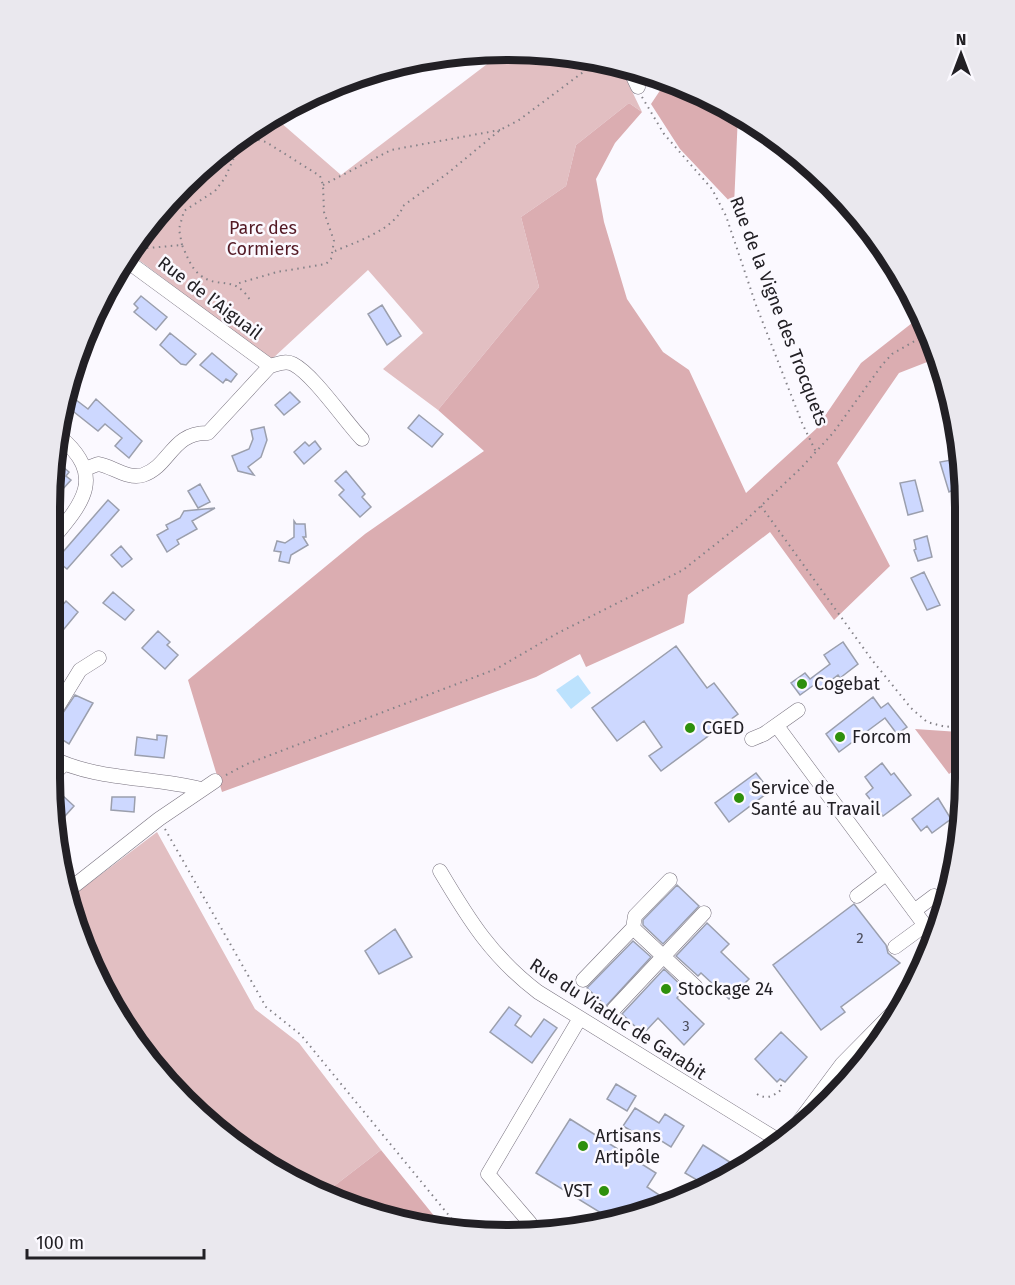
<svg xmlns="http://www.w3.org/2000/svg" width="1015" height="1285" font-family="'Fira Sans',sans-serif">
<style>
.green{fill:#e2bfc2}
.forest{fill:#dbadb1}
.water{fill:#bce2fd}
.building{fill:#cdd8ff;stroke:#9b9fad;stroke-width:1.5}
.lines{fill:none;stroke-linecap:round;stroke-linejoin:round}
.minor-casing{stroke:#78727f;stroke-width:15}
.path{stroke:#848288;stroke-width:2;stroke-dasharray:1.5 4.5;stroke-linecap:butt}
.minor{stroke:#fff;stroke-width:14}
.poi-dot{fill:#2e900c;stroke:#fbf9ff;stroke-width:2}
.labels{text-anchor:middle;stroke-width:5;stroke-linejoin:round;paint-order:stroke}
.number-label{font-size:15px;fill:#4d4e5c}
.park-label{font-size:18px;fill:#531a25;stroke:#fbf9ff}
.street-label{font-size:18px;fill:#222025;stroke:#fbf9ff}
.poi-label{font-size:18px;fill:#222025;stroke:#fbf9ff;text-anchor:start}
.rim{fill:none;stroke:#222025;stroke-width:8}
</style>
<rect width="100%" height="100%" fill="#fbf9ff"/>
<path class="green" d="M537 50 619 64 642 112 629 103 576 145 566 186 521 217 539 287 438 410 383 369 423 333 368 270 271 360 131 254C163 194 218 154 272 115L341 175 503 52Z
M157 832 255 1009 299 1043 381 1150 325 1193 279 1174 184 1102 111 1007 67 900Z"/>
<path class="forest" d="M667 80 710 97 738 114 734 206 680 149 651 104Z
M629 103 642 112 615 143 596 179 604 222 627 299 663 352 689 370 746 493 816 429 861 363 921 316 940 357 899 373 837 463 890 566 834 620 770 532 688 595 684 623 586 667 580 654 536 677 222 792 188 680 365 534 484 451 438 410 539 287 521 217 566 186 576 145Z
M915 729 959 732V767L949 774Z
M381 1150 443 1227 389 1220 325 1193Z"/>
<path class="water" d="M578 675 591 693 571 709 556 690Z"/>
<path class="building" d="M141 296 167 317 156 330 134 312 138 308 134 304Z
M382 305 401 336 387 345 368 314Z
M170 333 196 354 186 365 181 364 160 345Z
M212 353 237 374 231 382 226 379 223 383 200 365Z
M290 392 300 402 284 415 275 405Z
M67 393 88 409 96 399 142 441 129 458 115 446 122 438 105 424 98 431 74 412 61 427Z
M419 415 443 434 432 447 408 428Z
M264 427 267 440 261 457 248 467 254 475 238 471 232 456 249 449 253 439 251 430Z
M315 441 321 449 304 464 294 452 305 442 309 446Z
M54 459 69 472 66 476 71 480 50 503Z
M951 460 956 477 960 475 964 485 949 492 940 462Z
M346 471 365 494 362 497 371 507 360 517 339 495 344 490 335 481Z
M915 480 923 511 908 515 900 483Z
M200 484 210 502 198 508 188 491Z
M108 500 119 510 67 569 56 560Z
M215 508 192 521 197 529 177 540 179 544 167 552 157 535 168 529 166 525 180 518 184 511Z
M294 521 296 524H305L306 537H303L308 545 291 555 289 563 279 561 281 552 274 551 277 541 285 543 294 537Z
M927 536 932 557 918 561 914 550 916 549 914 540Z
M121 546 132 559 122 567 111 555Z
M924 572 940 605 927 610 911 578Z
M113 592 134 610 125 620 103 603Z
M66 601 78 612 50 646V620Z
M158 631 170 642 167 645 178 655 165 669 142 648Z
M843 642 858 664 840 678 838 675 818 690 814 685 800 695 791 683 805 673 810 679 830 664 824 655Z
M676 646 707 688 714 683 738 714 661 771 649 756 662 747 644 721 617 741 592 708Z
M75 695 93 703 69 744 50 732Z
M873 697 881 708 888 703 907 727 897 734 885 718 839 752 826 734Z
M157 735 167 736 164 758 135 755 137 737 157 740Z
M882 763 891 775 894 773 911 795 883 816 866 794 873 788 865 777Z
M756 773 770 791 729 822 715 803Z
M62 795 74 806 56 826 53 805Z
M112 797H135L134 812 111 810Z
M938 798 951 819 932 833 927 826 921 831 912 819Z
M677 885 699 906 663 944 643 925V920Z
M854 904 886 945 888 953 900 963 841 1007 845 1012 821 1030 773 965Z
M707 923 729 944 721 952 749 979 729 999 701 973 698 976 676 956Z
M395 929 412 957 379 974 365 951Z
M633 941 651 957 606 1006 587 988Z
M664 969 685 989 677 998 704 1024 684 1045 658 1018 643 1034 622 1014Z
M509 1007 521 1016 515 1025 531 1037 544 1019 557 1028 532 1063 490 1032Z
M781 1032 807 1057 785 1082 780 1079 777 1082 755 1059Z
M616 1084 636 1096 627 1111 607 1099Z
M635 1108 659 1123 665 1114 684 1126 671 1147 652 1135 648 1141 623 1126Z
M570 1119 656 1173 647 1187 670 1202 626 1220 614 1221 536 1173Z
M703 1145 736 1166 729 1177 707 1186 685 1173Z"/>
<g class="lines">
<defs>
<path id="minor" d="M628 66 638 87
M127 261 270 366
M85 469 98 464C112 466 128 480 143 475 170 466 172 432 208 433L270 366C278 364 285 360 293 364 314 375 344 420 362 439
M50 542C83 503 107 476 59 436
M50 719 80 670 99 658
M777 726 935 939
M752 739 764 734 798 710
M50 757C97 781 150 776 201 789
M50 778 64 764
M440 871C469 920 492 957 538 992L781 1142
M65 893 159 819 215 781
M857 896 886 874
M914 911 934 896
M633 928 696 987
M895 947 925 925
M583 980 633 928 635 916 670 880
M614 1009 704 913
M786 1139 842 1064 906 999
M530 1223 488 1174 580 1018"/>
</defs>
<use href="#minor" class="minor-casing"/>
<path class="path" d="M642 97 664 134 712 189 726 216 756 305 802 423 816 452
M255 139 260 124
M227 148 232 159
M323 185 391 150 500 130
M182 245 179 229 184 211 215 191 225 178 239 146 255 139 266 142 320 176 323 185 324 212 334 241 331 259 326 264 277 272 236 284
M135 246 148 248 182 245C187 256 191 268 200 275 219 290 234 274 250 300
M335 251C356 242 396 229 403 206L448 173 500 130 519 120 598 61
M761 506 872 660 911 708 927 722 946 727 960 725
M226 775 247 764 496 669 558 633 683 570 745 521 802 467 833 433 882 365 892 354 929 333
M165 829 266 1007 301 1035 460 1229
M757 1094C767 1100 773 1096 781 1090V1081"/>
<use href="#minor" class="minor"/>
</g>
<g class="poi-dot">
<circle cx="802" cy="684" r="6"/>
<circle cx="690" cy="728" r="6"/>
<circle cx="840" cy="737" r="6"/>
<circle cx="739" cy="798" r="6"/>
<circle cx="666" cy="989" r="6"/>
<circle cx="583" cy="1146" r="6"/>
<circle cx="604" cy="1191" r="6"/>
</g>
<g class="labels">
<g class="number-label">
<text x="860" y="943">2</text>
<text x="686" y="1031">3</text>
</g>
<g class="park-label">
<text x="263" y="234">Parc des<tspan x="263" dy="21">Cormiers</tspan></text>
</g>
<g class="street-label">
<text transform="translate(210 298) rotate(37)" y="6">Rue de l’Aiguail</text>
<text transform="translate(779 311) rotate(69)" y="6">Rue de la Vigne des Trocquets</text>
<text transform="translate(618 1019) rotate(33)" y="6">Rue du Viaduc de Garabit</text>
</g>
<g class="poi-label">
<text x="814" y="690">Cogebat</text>
<text x="702" y="734">CGED</text>
<text x="852" y="743">Forcom</text>
<text x="751" y="794">Service de<tspan x="751" dy="21">Santé au Travail</tspan></text>
<text x="678" y="995">Stockage 24</text>
<text x="595" y="1142">Artisans<tspan x="595" dy="21">Artipôle</tspan></text>
<text x="592" y="1197" text-anchor="end">VST</text>
</g>
</g>
<path d="M0 0H1015V1285H0ZM507 60H508A447 447 0 0 1 955 507V778A447 447 0 0 1 508 1225H507A447 447 0 0 1 60 778V507A447 447 0 0 1 507 60Z" fill="#eae8ee" fill-rule="evenodd"/>
<path class="rim" d="M507 60H508A447 447 0 0 1 955 507V778A447 447 0 0 1 508 1225H507A447 447 0 0 1 60 778V507A447 447 0 0 1 507 60Z"/>
<g transform="translate(961 54)" stroke="#fbf9ff" stroke-width="4.5" paint-order="stroke">
<path d="M0-4.5L10 22L0 15L-10 22Z" fill="#222025"/>
<text y="-9" font-size="16" font-weight="bold" text-anchor="middle" fill="#222025">N</text>
</g>
<path d="M27 1249v9h177v-9" fill="none" stroke="#222025" stroke-width="3"/>
<text x="36" y="1249" font-size="18" fill="#222025" stroke="#fbf9ff" stroke-width="4.5" paint-order="stroke">100 m</text>
</svg>
